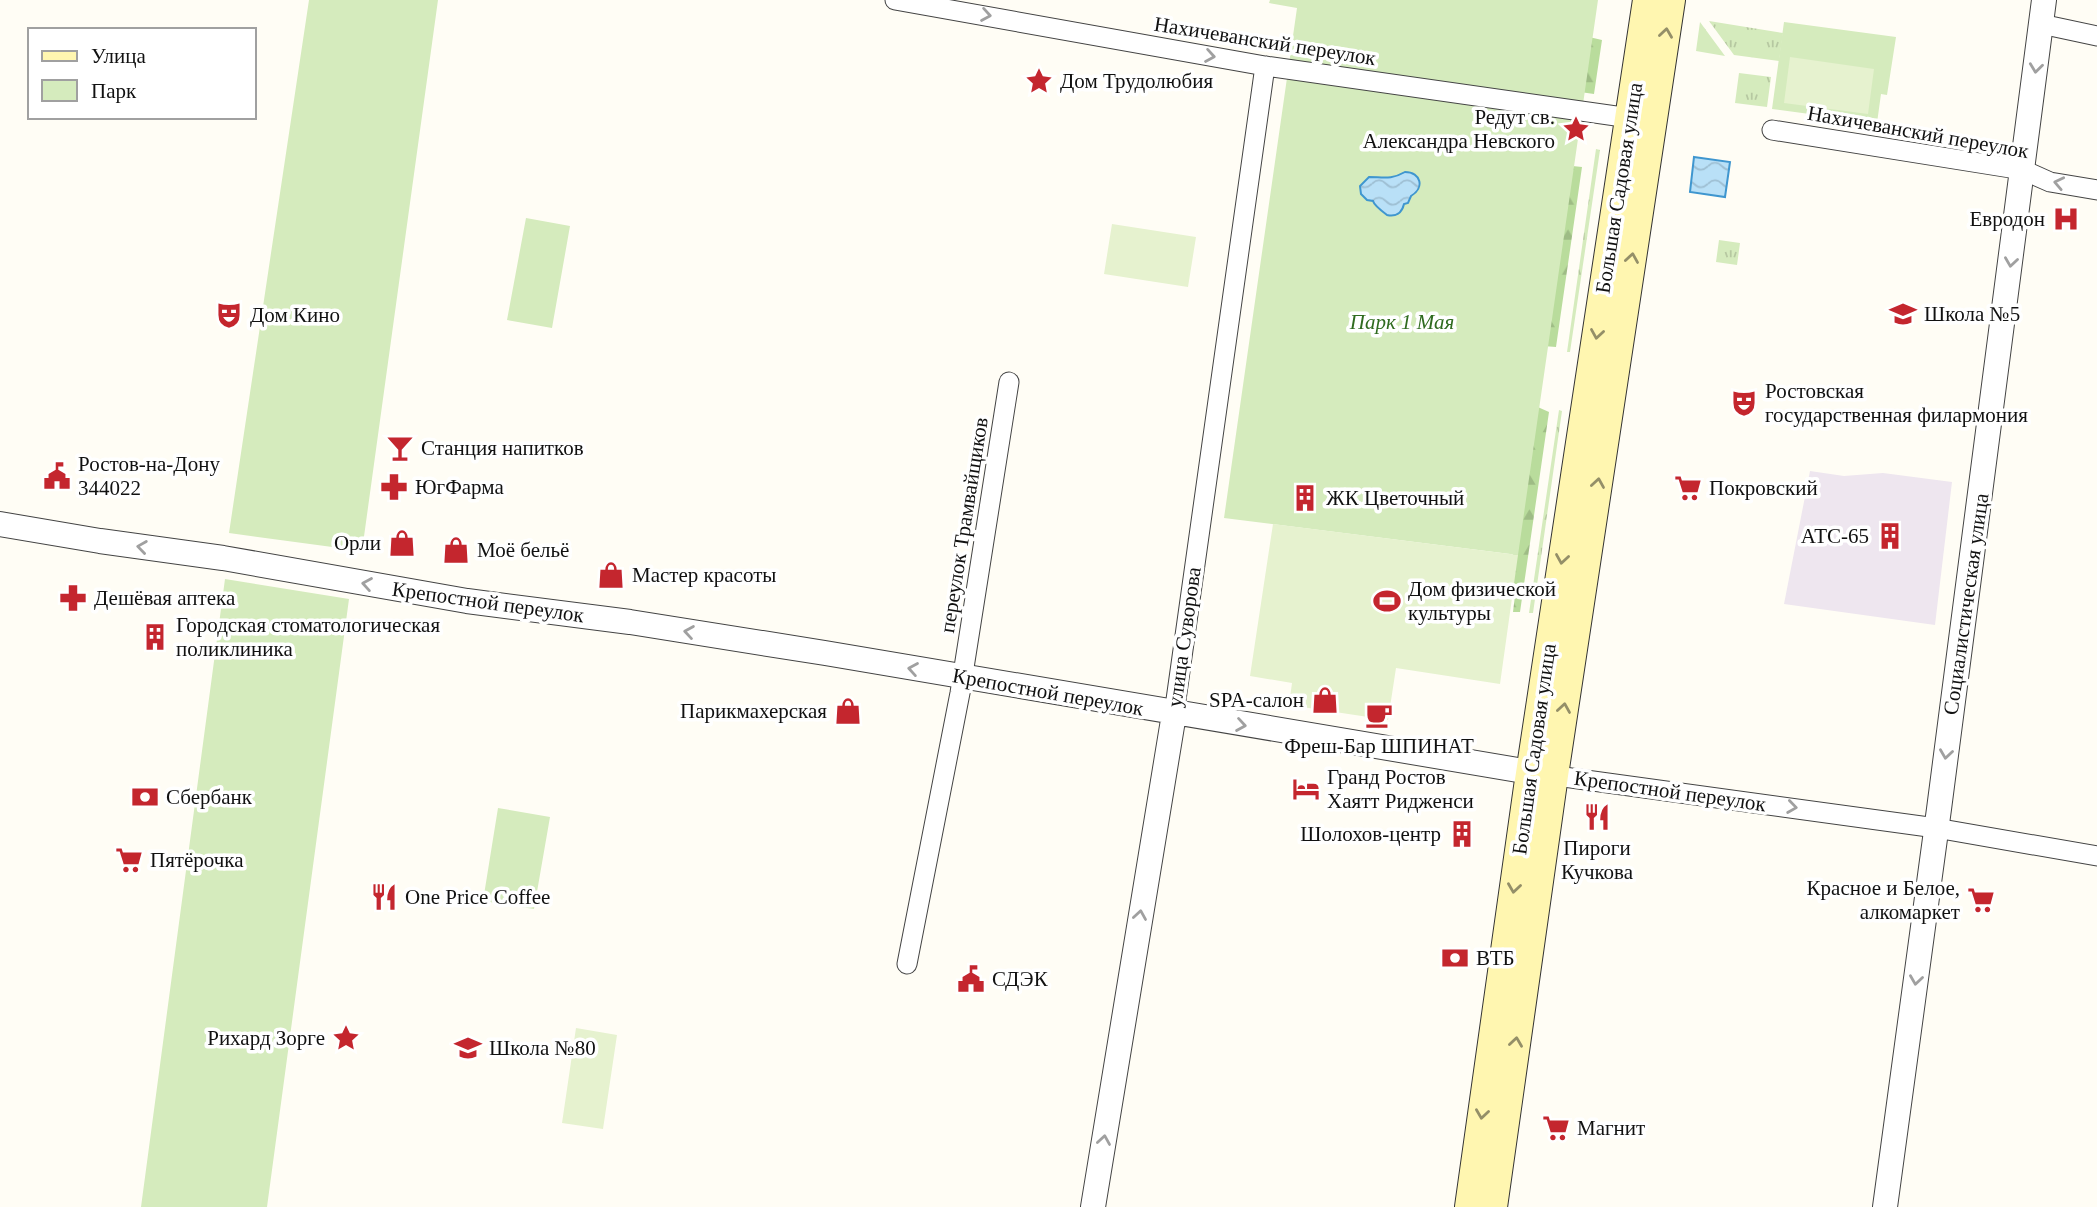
<svg xmlns="http://www.w3.org/2000/svg" width="2097" height="1207" font-family="Georgia,serif">
<style>
.industrial{fill:#eee6ef}
.grass{fill:url(#grass-tufts)}
.forest{fill:url(#forest-firs)}
.park{fill:#d5ebbd}
.pitch{fill:#e6f2cf}
.water{fill:url(#water-waves);stroke:#3f96cf;stroke-width:2}
.lines{fill:none;stroke-linecap:round;stroke-linejoin:round}
.minor-casing{stroke:#444;stroke-width:21}
.tertiary-casing{stroke:#444;stroke-width:26}
.secondary-casing{stroke:#333;stroke-width:30}
.minor{stroke:#fff;stroke-width:19}
.tertiary{stroke:#fff;stroke-width:24}
.secondary{stroke:#fff6b0;stroke-width:28}
.oneway{stroke:#a0a0a0}
.oneway2{stroke:#948f68}
.labels{text-anchor:middle;stroke-width:7;stroke-linejoin:round;paint-order:stroke}
.street-label{font-size:21px;fill:#111;stroke:#fff}
.poi-label{font-size:21px;fill:#111;stroke:#fff;text-anchor:start}
.park-label{font-size:21px;font-style:italic;fill:#2f6b1f;stroke:#fff}
</style>
<defs>
<pattern id="grass-tufts" width="24" height="20" patternUnits="userSpaceOnUse" patternTransform="scale(1.75)"><rect width="24" height="20" fill="#d5ebbd"/><path d="M3 7l-1-3M5 7V3M7 7l1-3M15 17l-1-3M17 17v-4M19 17l1-3" fill="none" stroke="#b6c8a1"/></pattern>
<pattern id="forest-firs" width="22" height="20" patternUnits="userSpaceOnUse" patternTransform="scale(1.75)"><rect width="22" height="20" fill="#b9dc9c"/><path d="M5 1l3.5 6h-7zM16 11l3.5 6h-7z" fill="#9ebc85"/></pattern>
<pattern id="water-waves" width="16" height="10" patternUnits="userSpaceOnUse" patternTransform="scale(1.75)"><rect width="16" height="10" fill="#b9e0f7"/><path d="M0 5q4-4 8 0t8 0" fill="none" stroke="#9ebfd3"/></pattern>
</defs>
<rect width="100%" height="100%" fill="#fffdf5"/>
<path class="industrial" d="M1810 471 1844 476 1883 473 1952 482 1935 625 1784 604Z"/>
<path class="grass" d="M1709 21 1783 33 1779 61 1734 55Z
M1700 22 1725 56 1696 51Z
M1739 73 1771 77 1767 107 1735 103Z
M1596 149 1600 150 1570 352H1567Z
M1719 240 1740 243 1737 265 1716 262Z
M1559 410 1562 411 1533 613H1529Z"/>
<path class="forest" d="M1589 37 1602 40 1594 94 1580 92Z
M1563 165 1582 167 1556 347 1543 346Z
M1531 404 1549 412 1520 612H1513L1516 587 1509 586Z"/>
<path class="park" d="M309 0H438L362 551 229 533Z
M1270 0H1598L1518 555 1224 518 1297 8 1269 3Z
M1784 22 1896 37 1887 95 1881 94 1877 123 1772 109Z
M526 218 570 226 552 328 507 320Z
M225 579 349 599 267 1207H141Z
M498 808 550 817 534 909 483 901Z"/>
<path class="pitch" d="M1790 57 1874 69 1868 114 1784 103Z
M1112 224 1196 237 1188 287 1104 274Z
M1273 524 1518 555 1500 684 1396 668 1388 720 1289 705 1292 683 1250 676Z
M576 1028 617 1035 603 1129 562 1123Z"/>
<path class="water" d="M1694 157 1730 162 1725 197 1690 192Z
M1405 172C1421 172 1425 188 1411 196L1408 203 1404 204C1402 213 1396 217 1387 215 1383 212 1374 205 1373 201L1367 200 1361 194 1360 186 1369 177C1383 177 1391 180 1405 172Z"/>
<g class="lines">
<defs>
<path id="minor" d="M895 0 1265 66 1630 118
M2041 24 2097 36
M1772 130 2023 170 2050 182 2097 190
M1174 714 1265 66
M1542 774 1936 828 2097 856
M907 964 960 693 1009 382"/>
<path id="tertiary" d="M0 524 100 541 223 558 467 601 630 622 825 653 1530 772
M1093 1207 1174 714
M1885 1207 1939 809 2044 0"/>
<path id="secondary" d="M1469 1207 1528 787 1647 0
M1493 1207 1554 775 1671 0"/>
</defs>
<use href="#minor" class="minor-casing"/>
<use href="#tertiary" class="tertiary-casing"/>
<use href="#secondary" class="secondary-casing"/>
<use href="#minor" class="minor"/>
<use href="#tertiary" class="tertiary"/>
<use href="#secondary" class="secondary"/>
</g>
<defs><path id="oneway-chevron" d="M-2-3.5L2.5 0L-2 3.5" fill="none" stroke-width="1.6" stroke-linecap="round" stroke-linejoin="round" transform="scale(1.75)"/></defs>
<g class="oneway">
<use href="#oneway-chevron" transform="translate(986 15) rotate(10)"/>
<use href="#oneway-chevron" transform="translate(1210 56) rotate(10)"/>
<use href="#oneway-chevron" transform="translate(2036 68) rotate(97)"/>
<use href="#oneway-chevron" transform="translate(2059 183) rotate(-168)"/>
<use href="#oneway-chevron" transform="translate(2011 262) rotate(98)"/>
<use href="#oneway-chevron" transform="translate(142 547) rotate(-172)"/>
<use href="#oneway-chevron" transform="translate(367 584) rotate(-170)"/>
<use href="#oneway-chevron" transform="translate(689 632) rotate(-171)"/>
<use href="#oneway-chevron" transform="translate(913 669) rotate(-170)"/>
<use href="#oneway-chevron" transform="translate(1241 725) rotate(9)"/>
<use href="#oneway-chevron" transform="translate(1946 754) rotate(98)"/>
<use href="#oneway-chevron" transform="translate(1792 807) rotate(8)"/>
<use href="#oneway-chevron" transform="translate(1140 915) rotate(-81)"/>
<use href="#oneway-chevron" transform="translate(1916 980) rotate(98)"/>
<use href="#oneway-chevron" transform="translate(1104 1140) rotate(-81)"/>
</g>
<g class="oneway2">
<use href="#oneway-chevron" transform="translate(1666 33) rotate(-82)"/>
<use href="#oneway-chevron" transform="translate(1632 258) rotate(-81)"/>
<use href="#oneway-chevron" transform="translate(1597 334) rotate(99)"/>
<use href="#oneway-chevron" transform="translate(1598 483) rotate(-81)"/>
<use href="#oneway-chevron" transform="translate(1562 559) rotate(99)"/>
<use href="#oneway-chevron" transform="translate(1564 708) rotate(-81)"/>
<use href="#oneway-chevron" transform="translate(1514 888) rotate(98)"/>
<use href="#oneway-chevron" transform="translate(1516 1042) rotate(-82)"/>
<use href="#oneway-chevron" transform="translate(1482 1114) rotate(98)"/>
</g>
<defs>
<symbol id="sight-bare" viewBox="-9 -9 18 18"><path d="M0-6L1.8-2.2L6-1.7L2.9 1.2L3.7 5.4L0 3.3L-3.7 5.4L-2.9 1.2L-6-1.7L-1.8-2.2Z" fill="#c4262e" stroke="#fff" stroke-width="2.5" paint-order="stroke"/></symbol>
<symbol id="hospital-bare" viewBox="-9 -9 18 18"><path d="M-5-5h3v3.5h4V-5h3V5h-3V1.5h-4V5h-3Z" fill="#c4262e" stroke="#fff" stroke-width="2.5" paint-order="stroke"/></symbol>
<symbol id="school-bare" viewBox="-9 -9 18 18"><path d="M0-5L7-2L0 1L-7-2ZM-4 1L0 2.5L4 1V4Q0 6-4 4Z" fill="#c4262e" stroke="#fff" stroke-width="2.5" paint-order="stroke"/></symbol>
<symbol id="theatre-bare" viewBox="-9 -9 18 18"><path d="M-5-5.5Q0-4 5-5.5V0Q5 5 0 6Q-5 5-5 0ZM-3.3-2.5H-1v1.5H-3.3ZM1-2.5H3.3v1.5H1ZM-2.8 1Q0 5.5 2.8 1Z" fill="#c4262e" stroke="#fff" stroke-width="2.5" paint-order="stroke"/></symbol>
<symbol id="bar-bare" viewBox="-9 -9 18 18"><path d="M-6-5H6L.8 .8V4.5H3.5V6h-7V4.5H-.8V.8Z" fill="#c4262e" stroke="#fff" stroke-width="2.5" paint-order="stroke"/></symbol>
<symbol id="civic-bare" viewBox="-9 -9 18 18"><path d="M-.6-6.5H3V-4.5H.6V-3L4-1V1h2V6H-6V1h2V-1L-.6-3ZM-1.2 2.5V6h2.4V2.5Z" fill="#c4262e" stroke="#fff" stroke-width="2.5" paint-order="stroke"/></symbol>
<symbol id="pharmacy-bare" viewBox="-9 -9 18 18"><path d="M-2-6h4v4h4v4h-4v4h-4v-4h-4v-4h4Z" fill="#c4262e" stroke="#fff" stroke-width="2.5" paint-order="stroke"/></symbol>
<symbol id="supermarket-bare" viewBox="-9 -9 18 18"><path d="M-6-5.5h2.5l.6 2H6L4.5 2H-2.5L-4.4-4H-6ZM-1.5 3.2a1.3 1.3 0 1 0 .1 0ZM3 3.2a1.3 1.3 0 1 0 .1 0Z" fill="#c4262e" stroke="#fff" stroke-width="2.5" paint-order="stroke"/></symbol>
<symbol id="building-bare" viewBox="-9 -9 18 18"><path d="M-4-6H4V6H1V3H-1V6H-4ZM-2.5-4.3h1.7v1.8h-1.7ZM.8-4.3h1.7v1.8H.8ZM-2.5-1h1.7V.8h-1.7ZM.8-1h1.7V.8H.8Z" fill="#c4262e" stroke="#fff" stroke-width="2.5" paint-order="stroke"/></symbol>
<symbol id="shop-bare" viewBox="-9 -9 18 18"><path d="M-5-2.5h2.3a2.7 3.5 0 0 1 5.4 0H5L5.5 6h-11ZM-1.5-2.5h3a1.5 2.3 0 0 0-3 0Z" fill="#c4262e" stroke="#fff" stroke-width="2.5" paint-order="stroke"/></symbol>
<symbol id="stadium-bare" viewBox="-9 -9 18 18"><path d="M0-5a6.5 5 0 1 0 0 10a6.5 5 0 1 0 0-10ZM-3.5-1.8h7v3.6h-7Z" fill="#c4262e" stroke="#fff" stroke-width="2.5" paint-order="stroke"/></symbol>
<symbol id="cafe-bare" viewBox="-9 -9 18 18"><path d="M-5.5-4.5H6V0H3Q3 3.5 0 3.5H-2.5Q-5.5 3.5-5.5 0ZM3-3.2v2h1.7v-2ZM-6 4.5H4V6H-6Z" fill="#c4262e" stroke="#fff" stroke-width="2.5" paint-order="stroke"/></symbol>
<symbol id="hotel-bare" viewBox="-9 -9 18 18"><path d="M-6-4.5h1.5V1H6V5H4.5V3h-9V5H-6ZM-4 0a1.8 1.8 0 1 1 3.6 0ZM.5 0V-2.5h3Q6-2.5 6 0Z" fill="#c4262e" stroke="#fff" stroke-width="2.5" paint-order="stroke"/></symbol>
<symbol id="bank-bare" viewBox="-9 -9 18 18"><path d="M-6-4H6V4H-6ZM0-2.3a2.3 2.3 0 1 0 0 4.6a2.3 2.3 0 1 0 0-4.6Z" fill="#c4262e" stroke="#fff" stroke-width="2.5" paint-order="stroke"/></symbol>
<symbol id="restaurant-bare" viewBox="-9 -9 18 18"><path d="M-5-6h1v4h1v-4h1v4h1v-4h1v5L-1.5 .5V6h-2V.5L-5-1ZM5-6V6H3V1.5H1.5Q1.5-4 5-6Z" fill="#c4262e" stroke="#fff" stroke-width="2.5" paint-order="stroke"/></symbol>
</defs>
<g fill-rule="evenodd">
<use href="#sight-bare" x="1020" y="62" width="38" height="38"/>
<use href="#sight-bare" x="1557" y="110" width="38" height="38"/>
<use href="#hospital-bare" x="2047" y="200" width="38" height="38"/>
<use href="#school-bare" x="1884" y="295" width="38" height="38"/>
<use href="#theatre-bare" x="210" y="296" width="38" height="38"/>
<use href="#theatre-bare" x="1725" y="384" width="38" height="38"/>
<use href="#bar-bare" x="381" y="429" width="38" height="38"/>
<use href="#civic-bare" x="38" y="457" width="38" height="38"/>
<use href="#pharmacy-bare" x="375" y="468" width="38" height="38"/>
<use href="#supermarket-bare" x="1669" y="469" width="38" height="38"/>
<use href="#building-bare" x="1286" y="479" width="38" height="38"/>
<use href="#building-bare" x="1871" y="517" width="38" height="38"/>
<use href="#shop-bare" x="383" y="524" width="38" height="38"/>
<use href="#shop-bare" x="437" y="531" width="38" height="38"/>
<use href="#shop-bare" x="592" y="556" width="38" height="38"/>
<use href="#pharmacy-bare" x="54" y="579" width="38" height="38"/>
<use href="#stadium-bare" x="1368" y="582" width="38" height="38"/>
<use href="#building-bare" x="136" y="618" width="38" height="38"/>
<use href="#shop-bare" x="1306" y="681" width="38" height="38"/>
<use href="#shop-bare" x="829" y="692" width="38" height="38"/>
<use href="#cafe-bare" x="1360" y="696" width="38" height="38"/>
<use href="#hotel-bare" x="1287" y="770" width="38" height="38"/>
<use href="#bank-bare" x="126" y="778" width="38" height="38"/>
<use href="#restaurant-bare" x="1578" y="798" width="38" height="38"/>
<use href="#building-bare" x="1443" y="815" width="38" height="38"/>
<use href="#supermarket-bare" x="110" y="841" width="38" height="38"/>
<use href="#restaurant-bare" x="365" y="878" width="38" height="38"/>
<use href="#supermarket-bare" x="1962" y="881" width="38" height="38"/>
<use href="#bank-bare" x="1436" y="939" width="38" height="38"/>
<use href="#civic-bare" x="952" y="960" width="38" height="38"/>
<use href="#sight-bare" x="327" y="1019" width="38" height="38"/>
<use href="#school-bare" x="449" y="1029" width="38" height="38"/>
<use href="#supermarket-bare" x="1537" y="1109" width="38" height="38"/>
</g>
<g class="labels">
<g class="street-label">
<text transform="translate(1265 41) rotate(9)" y="7">Нахичеванский переулок</text>
<text transform="translate(1918 132) rotate(10)" y="7">Нахичеванский переулок</text>
<text transform="translate(1619 188) rotate(-81)" y="7">Большая Садовая улица</text>
<text transform="translate(964 525) rotate(-81)" y="7">переулок Трамвайщиков</text>
<text transform="translate(488 602) rotate(8)" y="7">Крепостной переулок</text>
<text transform="translate(1966 604) rotate(-82)" y="7">Социалистическая улица</text>
<text transform="translate(1184 637) rotate(-82)" y="7">улица Суворова</text>
<text transform="translate(1048 692) rotate(10)" y="7">Крепостной переулок</text>
<text transform="translate(1534 749) rotate(-82)" y="7">Большая Садовая улица</text>
<text transform="translate(1670 791) rotate(8)" y="7">Крепостной переулок</text>
</g>
<g class="poi-label">
<text x="1060" y="88">Дом Трудолюбия</text>
<text x="1555" y="124" text-anchor="end">Редут св.<tspan x="1555" dy="24">Александра Невского</tspan></text>
<text x="2045" y="226" text-anchor="end">Евродон</text>
<text x="1924" y="321">Школа №5</text>
<text x="250" y="322">Дом Кино</text>
<text x="1765" y="398">Ростовская<tspan x="1765" dy="24">государственная филармония</tspan></text>
<text x="421" y="455">Станция напитков</text>
<text x="78" y="471">Ростов-на-Дону<tspan x="78" dy="24">344022</tspan></text>
<text x="415" y="494">ЮгФарма</text>
<text x="1709" y="495">Покровский</text>
<text x="1326" y="505">ЖК Цветочный</text>
<text x="1869" y="543" text-anchor="end">АТС-65</text>
<text x="381" y="550" text-anchor="end">Орли</text>
<text x="477" y="557">Моё бельё</text>
<text x="632" y="582">Мастер красоты</text>
<text x="1408" y="596">Дом физической<tspan x="1408" dy="24">культуры</tspan></text>
<text x="94" y="605">Дешёвая аптека</text>
<text x="176" y="632">Городская стоматологическая<tspan x="176" dy="24">поликлиника</tspan></text>
<text x="1304" y="707" text-anchor="end">SPA-салон</text>
<text x="827" y="718" text-anchor="end">Парикмахерская</text>
<text x="1379" y="753" text-anchor="middle">Фреш-Бар ШПИНАТ</text>
<text x="1327" y="784">Гранд Ростов<tspan x="1327" dy="24">Хаятт Ридженси</tspan></text>
<text x="166" y="804">Сбербанк</text>
<text x="1441" y="841" text-anchor="end">Шолохов-центр</text>
<text x="1597" y="855" text-anchor="middle">Пироги<tspan x="1597" dy="24">Кучкова</tspan></text>
<text x="150" y="867">Пятёрочка</text>
<text x="1960" y="895" text-anchor="end">Красное и Белое,<tspan x="1960" dy="24">алкомаркет</tspan></text>
<text x="405" y="904">One Price Coffee</text>
<text x="1476" y="965">ВТБ</text>
<text x="992" y="986">СДЭК</text>
<text x="325" y="1045" text-anchor="end">Рихард Зорге</text>
<text x="489" y="1055">Школа №80</text>
<text x="1577" y="1135">Магнит</text>
</g>
<g class="park-label">
<text x="1402" y="329">Парк 1 Мая</text>
</g>
</g>
<rect x="28" y="28" width="228" height="91" fill="#ffffff" stroke="#a0a0a0" stroke-width="2"/>
<rect x="42" y="51" width="35" height="10" fill="#fff6b0" stroke="#a0a0a0" stroke-width="2"/>
<text x="91" y="63" font-size="21" fill="#111111">Улица</text>
<rect x="42" y="80" width="35" height="21" fill="#d5ebbd" stroke="#a0a0a0" stroke-width="2"/>
<text x="91" y="98" font-size="21" fill="#111111">Парк</text>
</svg>
